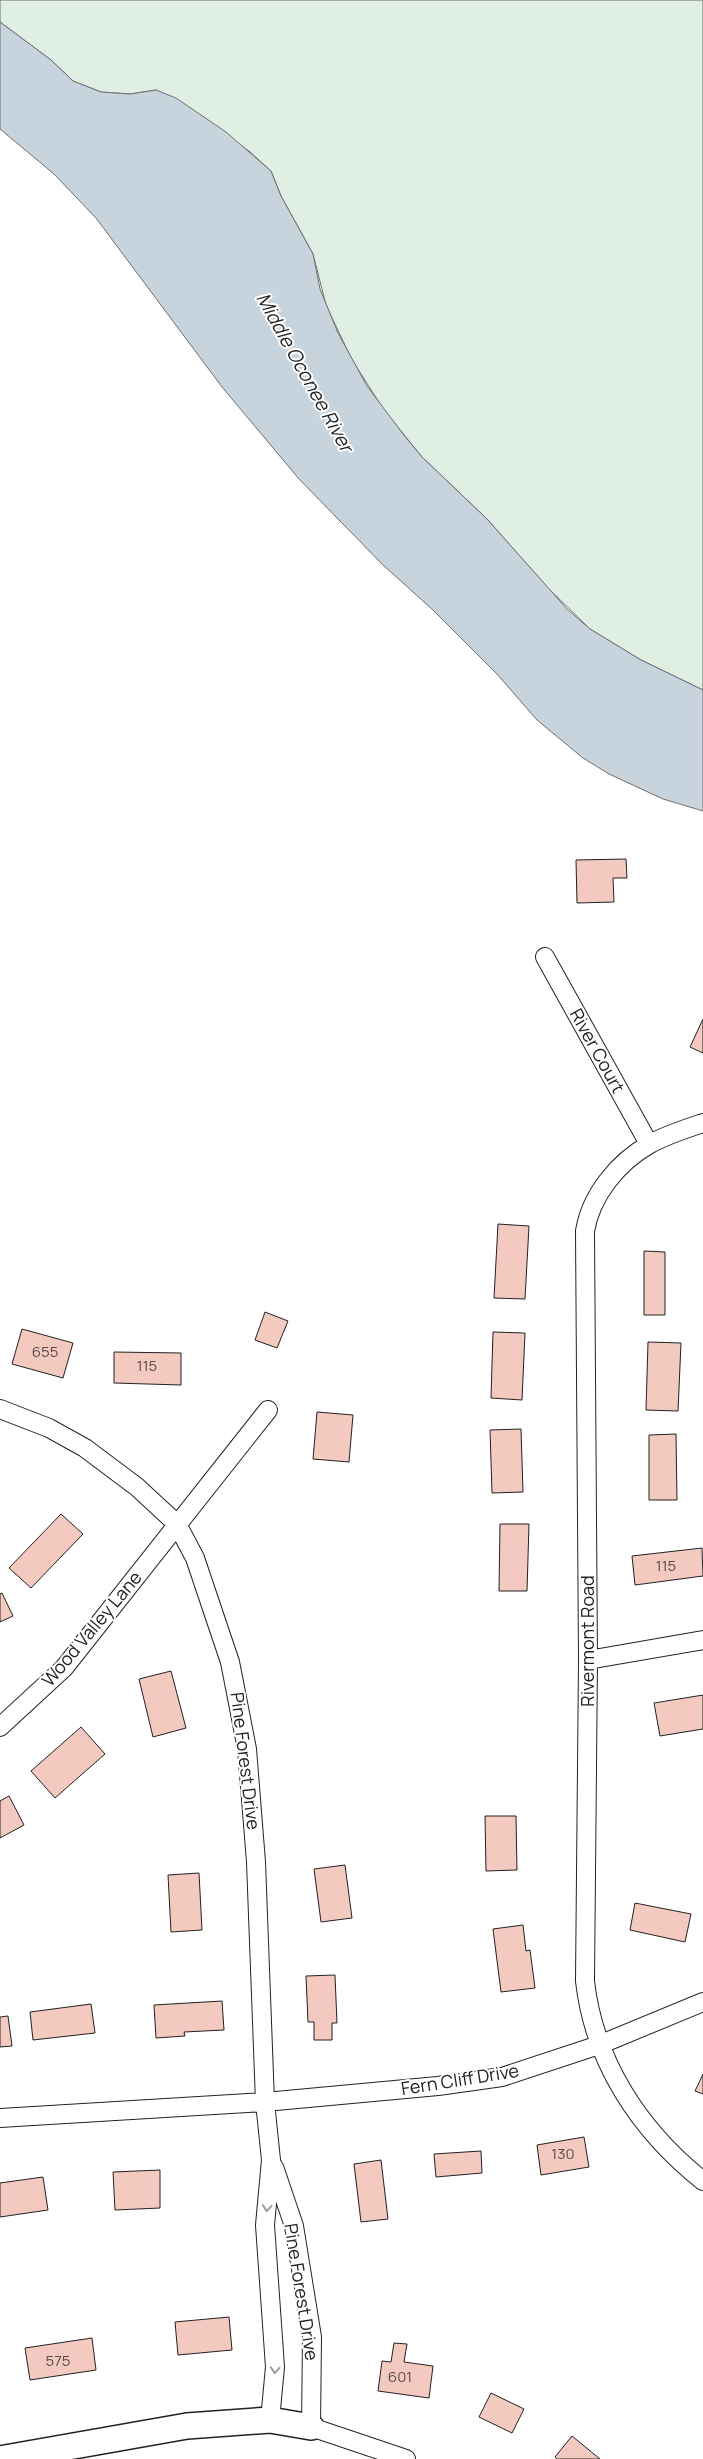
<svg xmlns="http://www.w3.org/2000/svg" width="703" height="2459" font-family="Manrope,sans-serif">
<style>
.green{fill:#e0efe3;stroke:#6f6f6f}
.water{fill:#c7d3dd;stroke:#6f6f6f}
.building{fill:#f3c9c0;stroke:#222}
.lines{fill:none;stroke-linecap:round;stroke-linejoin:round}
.street-casing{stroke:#222;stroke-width:20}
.secondary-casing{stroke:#222;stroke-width:28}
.street{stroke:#fff;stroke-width:18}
.secondary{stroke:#fff;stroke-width:25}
.oneway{stroke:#9c9c9c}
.labels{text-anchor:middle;stroke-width:4;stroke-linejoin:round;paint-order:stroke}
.number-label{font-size:15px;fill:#564c4a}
.street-label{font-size:18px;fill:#222;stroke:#fff}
.water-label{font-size:19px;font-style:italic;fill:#222;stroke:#fff}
</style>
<rect width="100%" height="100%" fill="#fff"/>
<path class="green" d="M0 0H703V690L641 660 590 629 547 587 487 519 422 457 384 410 352 360 326 305 313 254 281 196 271 171 249 151 156 90 130 94 101 92 73 81 51 60 0 22Z"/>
<path class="water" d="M0 22 51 60 73 81 101 92 130 94 156 90 176 98 226 132 271 171 281 196 313 254 320 289 338 333 367 386 403 434 422 457 487 519 567 609 590 629 641 660 703 690V811L663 799 609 774 583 758 537 720 497 674 433 610 383 565 299 479 222 387 96 218 54 174 0 129Z"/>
<path class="building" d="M626 859 627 878H613L614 902 577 903 576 860Z
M703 1019V1053L690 1047Z
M498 1224 529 1226 525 1299 494 1298Z
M644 1251 665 1252V1315H644Z
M265 1312 288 1321 277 1348 255 1340Z
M22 1329 73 1343 63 1378 12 1364Z
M493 1332 525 1333 522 1400 491 1398Z
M648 1342 681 1343 678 1411 646 1410Z
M114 1352 181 1353V1385L114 1383Z
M317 1412 353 1415 349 1462 313 1459Z
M521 1429 523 1492 492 1493 490 1430Z
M676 1434 677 1500H649V1435Z
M61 1514 83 1534 31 1588 9 1568Z
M500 1524H529L527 1591H499Z
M702 1548 703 1576 635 1585 632 1556Z
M2 1593 13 1616 0 1622V1594Z
M171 1671 186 1728 153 1737 139 1679Z
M703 1695V1729L660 1736 654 1703Z
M81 1727 105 1754 55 1798 31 1771Z
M9 1796 24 1825 0 1838V1801Z
M485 1816H516L517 1870 486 1871Z
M345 1865 352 1918 321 1922 314 1869Z
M199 1873 202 1930 171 1932 168 1875Z
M635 1903 691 1914 685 1942 630 1930Z
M523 1925 526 1951 530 1950 535 1988 501 1992 493 1929Z
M335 1975 337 2023H332V2040H314V2022H308L306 1976Z
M222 2001 224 2030 184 2032 185 2036 156 2038 154 2005Z
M91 2004 95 2033 33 2040 30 2012Z
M8 2016 12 2046 0 2047V2017Z
M703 2074V2094L695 2091Z
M584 2137 589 2167 541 2175 537 2145Z
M481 2151 482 2173 436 2177 434 2154Z
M381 2160 388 2219 361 2222 354 2164Z
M160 2170V2208L115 2210 113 2172Z
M43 2177 48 2210 0 2217V2183Z
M229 2317 232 2350 178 2355 175 2322Z
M92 2338 96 2370 30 2380 25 2348Z
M394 2343 407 2344 404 2362 433 2366 429 2398 378 2391 382 2361 391 2362Z
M491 2393 524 2409 512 2433 479 2417Z
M572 2436 600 2459H557L555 2457Z"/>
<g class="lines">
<defs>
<path id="street" d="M545 957 649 1144
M703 1123C685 1129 666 1135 650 1144 618 1162 591 1195 585 1231L588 1660 585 1981C594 2062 640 2131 703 2181
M0 1409 49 1428 85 1448 137 1487 177 1524 195 1558 230 1662 247 1749 256 1862 265 2102 271 2160 265 2225 275 2367 270 2420
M588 1660 703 1640
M0 1727 64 1668 268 1410
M0 2118 265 2102 438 2086 502 2077 599 2045 703 2002
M274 2167 294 2226 312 2337 311 2427 406 2459"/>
<path id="secondary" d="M0 2459 187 2426 270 2420 311 2427"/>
</defs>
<use href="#street" class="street-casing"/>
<use href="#secondary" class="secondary-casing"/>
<use href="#street" class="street"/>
<use href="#secondary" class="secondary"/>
</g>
<defs><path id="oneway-chevron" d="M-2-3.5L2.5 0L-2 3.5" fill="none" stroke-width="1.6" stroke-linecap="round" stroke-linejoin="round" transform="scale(1.25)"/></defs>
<g class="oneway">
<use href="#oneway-chevron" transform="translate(267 2208) rotate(95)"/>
<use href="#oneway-chevron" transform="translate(275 2370) rotate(94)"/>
</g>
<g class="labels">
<g class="number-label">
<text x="45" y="1357">655</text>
<text x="147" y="1371">115</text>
<text x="666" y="1571">115</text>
<text x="563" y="2159">130</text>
<text x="58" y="2366">575</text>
<text x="400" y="2382">601</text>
</g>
<g class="street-label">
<text transform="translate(597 1051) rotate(61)" y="6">River Court</text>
<text transform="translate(92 1629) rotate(-50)" y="6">Wood Valley Lane</text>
<text transform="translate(588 1641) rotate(-90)" y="6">Rivermont Road</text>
<text transform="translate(245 1761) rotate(83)" y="6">Pine Forest Drive</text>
<text transform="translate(460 2080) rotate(-9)" y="6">Fern Cliff Drive</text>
<text transform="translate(301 2292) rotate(81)" y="6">Pine Forest Drive</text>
</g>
<g class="water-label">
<text transform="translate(305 372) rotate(61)" y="7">Middle Oconee River</text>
</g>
</g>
</svg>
